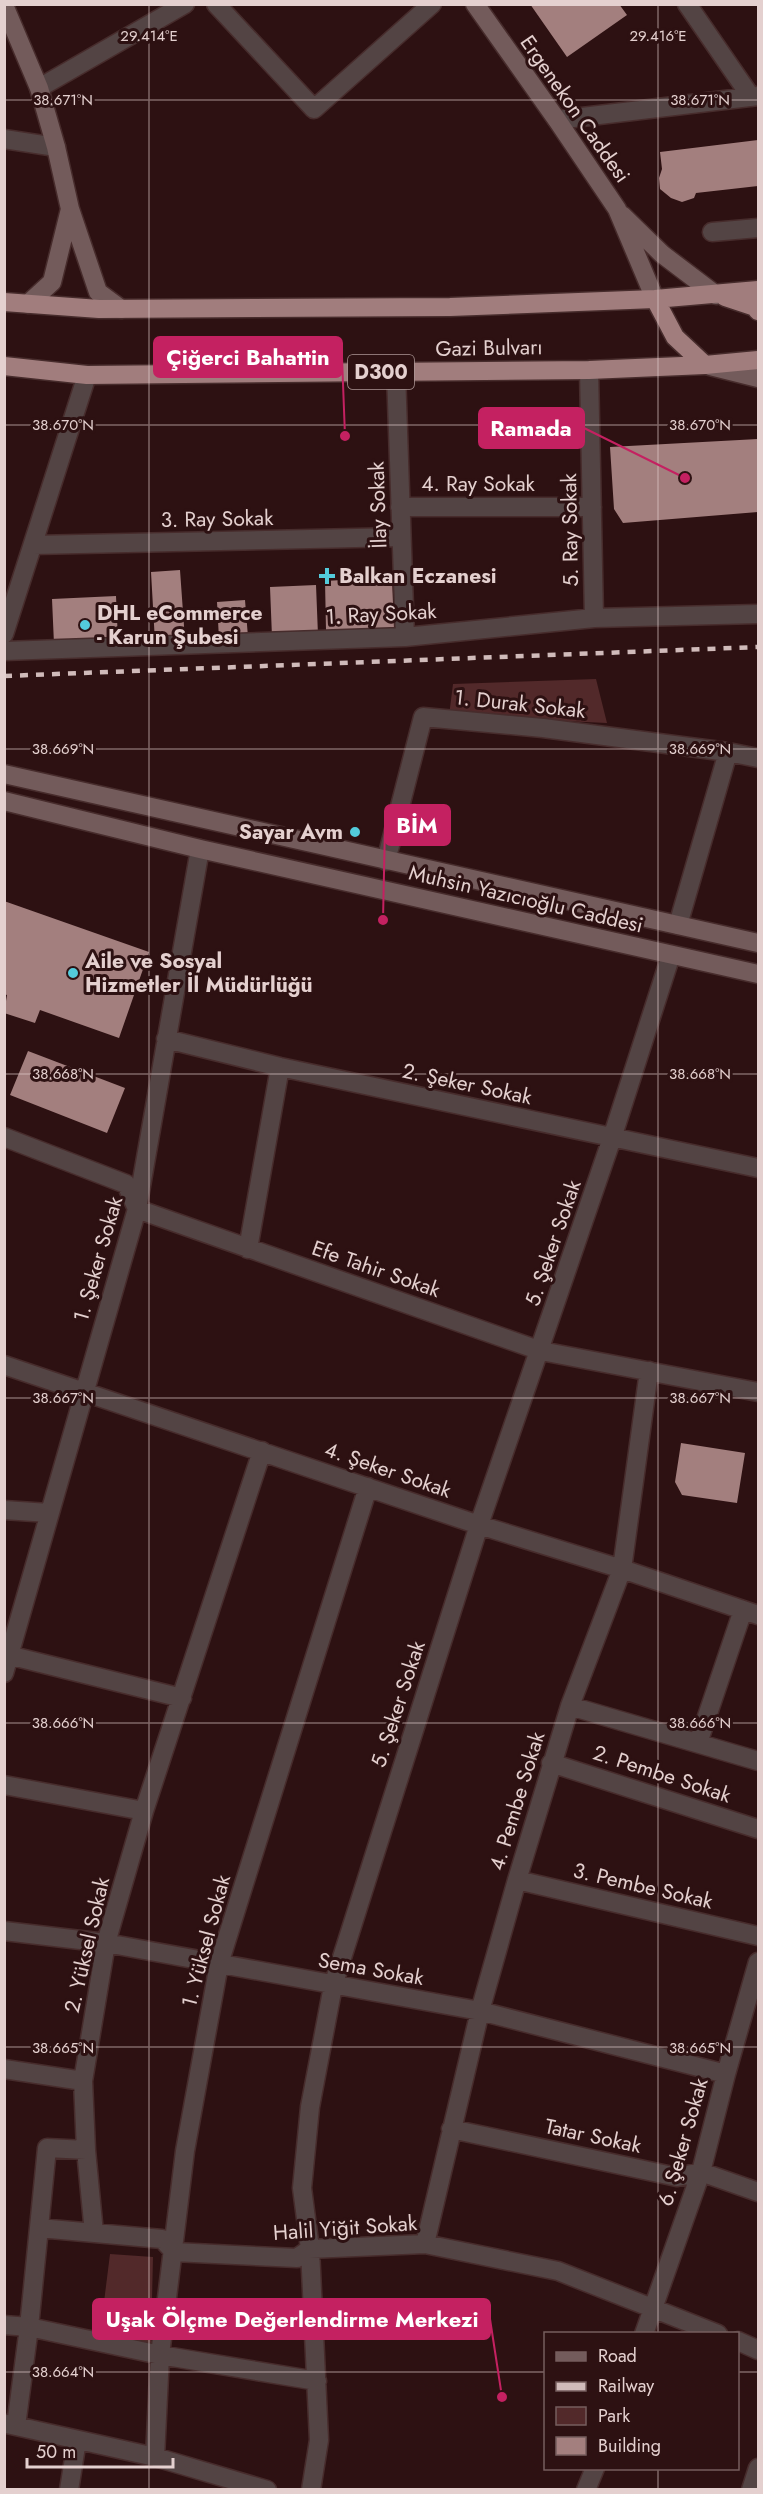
<svg xmlns="http://www.w3.org/2000/svg" width="763" height="2494" font-family="Jost,sans-serif">
<style>
.green{fill:#52292a}
.building{fill:#a37f7e}
.lines{fill:none;stroke-linecap:round;stroke-linejoin:round}
.street-casing{stroke:#472c2c;stroke-width:21}
.secondary-casing{stroke:#472c2c;stroke-width:21}
.highway-casing{stroke:#472c2c;stroke-width:21}
.street{stroke:#534444;stroke-width:18}
.secondary{stroke:#735b5b;stroke-width:18}
.highway{stroke:#a17d7d;stroke-width:18}
.rail{stroke:#d0bbba;stroke-width:4.5;stroke-dasharray:8 8;stroke-linecap:butt}
.ticks{fill:none;stroke:#e4d0cf;stroke-width:1.5;stroke-opacity:0.45}
.poi-dot{fill:#53cbdb;stroke:#2d1112;stroke-width:2}
.labels{text-anchor:middle;stroke-width:6;stroke-linejoin:round;paint-order:stroke}
.shield{fill:#2d1112;stroke:#ad9796;stroke-width:1.5}
.shield-label{font-size:20px;font-weight:bold;fill:#e4d0cf}
.street-label{font-size:21px;fill:#e4d0cf;stroke:#2d1112}
.poi-label{font-size:21px;font-weight:bold;fill:#e4d0cf;stroke:#2d1112;text-anchor:start}
.ticks-label{font-size:15px;text-anchor:middle;fill:#e4d0cf;stroke:#2d1112;stroke-width:6;stroke-linejoin:round;paint-order:stroke}
.leader{fill:none;stroke:#c42161;stroke-width:2}
.callout-dot{fill:#c42161;stroke:#2d1112;stroke-width:2}
.callout{fill:#c42161;stroke:#c42161;stroke-width:2}
.callout-label{font-size:22px;text-anchor:middle;font-weight:bold;fill:#fff}
</style>
<rect width="100%" height="100%" fill="#2d1112"/>
<path class="green" d="M596 679 607 723 449 716 453 684Z
M110 2254 153 2257 151 2343 100 2334Z"/>
<path class="building" d="M530 4H619L627 15 567 57Z
M758 140V186L696 193 694 198 682 202 671 198 660 189 659 178 662 169 660 152Z
M758 439V512L623 523 614 509 610 447Z
M180 570 185 640 155 642 151 572Z
M380 572V579L392 578 394 629 326 630 325 581 342 580 341 573Z
M316 585 318 635 272 637 270 587Z
M116 596 118 641 54 644 52 599Z
M245 600 248 637 219 639 217 602Z
M4 901 149 952 119 1038 40 1010 35 1023 4 1013 7 995 4 994Z
M28 1051 125 1088 107 1133 10 1095Z
M681 1443 745 1453 737 1503 682 1495 675 1482Z"/>
<g class="lines">
<defs>
<path id="street" d="M216 4 314 109 432 4
M687 4 751 97
M39 88 185 4
M557 120 758 96
M4 139 56 147
M712 232 758 228
M589 370 594 618
M396 372 405 637
M400 507H592
M33 545 401 537
M4 634 87 375
M4 651 405 637 594 618 758 614
M386 861 423 717 543 728 728 752 758 758
M678 925 728 752
M166 1039 280 1067 758 1168
M4 1137 126 1184 137 1209 541 1351 758 1392
M248 1249 280 1067
M4 1365 479 1525 622 1569 758 1615
M4 1510 49 1513
M4 1654 182 1698
M4 1673 137 1209 200 849
M570 1706 758 1761
M698 1743 743 1610
M551 1763 758 1829
M4 1785 144 1811
M517 1880 758 1936
M4 1931 106 1943 480 2011 726 2074
M4 2069 83 2081
M451 2129 677 2177 701 2172 758 2192
M86 2150 94 2233
M39 2228 162 2239 174 2252 297 2258 310 2249 425 2244 558 2271 718 2334
M425 2244 480 2011 517 1880 570 1706 622 1569 649 1371
M4 2325 29 2327 160 2355 317 2381
M644 2334 701 2172 726 2074 758 1962
M738 2341 758 2350
M7 2424 155 2457 267 2490
M16 2426 29 2327 47 2148 86 2150 83 2081 106 1943 144 1811 262 1451
M155 2457 160 2355 185 2151 219 1964 368 1487
M69 2490 77 2440
M311 2490 319 2440 310 2249 302 2188 310 2107 333 1986 479 1525 612 1138 671 955
M586 2490 595 2468
M751 2490 758 2468"/>
<path id="secondary" d="M475 4 557 120 617 209 655 299
M4 5 39 88 56 147 70 209 98 292 121 309
M622 215 662 254 716 295
M28 304 52 282 70 209
M710 366 758 378
M4 774 758 943
M4 801 200 849 758 974"/>
<path id="highway" d="M725 297 755 307 758 311
M655 299 675 337 705 365
M4 302 99 309 450 307 655 299 758 290
M4 366 87 375 589 370 705 365 758 360"/>
</defs>
<use href="#street" class="street-casing"/>
<use href="#secondary" class="secondary-casing"/>
<use href="#highway" class="highway-casing"/>
<use href="#street" class="street"/>
<use href="#secondary" class="secondary"/>
<use href="#highway" class="highway"/>
<path class="rail" d="M4 676 758 647"/>
</g>
<path class="ticks" d="M149 4V2490M658 4V2334M4 100H758M4 425H758M4 749H758M4 1074H758M4 1398H758M4 1723H758M4 2047H758M4 2372H546M738 2372H758M658 2468V2490"/>
<g class="poi-dot">
<path d="M324 567h6v6h6v6h-6v6h-6v-6h-6v-6h6z"/>
<circle cx="85" cy="625" r="6"/>
<circle cx="355" cy="832" r="6"/>
<circle cx="73" cy="973" r="6"/>
</g>
<g class="labels">
<rect class="shield" x="348" y="355" width="66" height="34" rx="4.5"/>
<g class="shield-label">
<text x="381" y="379">D300</text>
</g>
<g class="street-label">
<text transform="translate(575 109) rotate(55)" y="7">Ergenekon Caddesi</text>
<text transform="translate(489 348) rotate(-1)" y="7">Gazi Bulvarı</text>
<text x="478" y="491">4. Ray Sokak</text>
<text transform="translate(378 505) rotate(-92)" y="7">İlay Sokak</text>
<text transform="translate(217 519) rotate(-1)" y="7">3. Ray Sokak</text>
<text transform="translate(570 530) rotate(-91)" y="7">5. Ray Sokak</text>
<text transform="translate(381 614) rotate(-3)" y="7">1. Ray Sokak</text>
<text transform="translate(520 704) rotate(6)" y="7">1. Durak Sokak</text>
<text transform="translate(526 899) rotate(13)" y="7">Muhsin Yazıcıoğlu Caddesi</text>
<text transform="translate(467 1084) rotate(12)" y="7">2. Şeker Sokak</text>
<text transform="translate(553 1243) rotate(-71)" y="7">5. Şeker Sokak</text>
<text transform="translate(98 1259) rotate(-74)" y="7">1. Şeker Sokak</text>
<text transform="translate(376 1269) rotate(19)" y="7">Efe Tahir Sokak</text>
<text transform="translate(388 1470) rotate(19)" y="7">4. Şeker Sokak</text>
<text transform="translate(398 1704) rotate(-72)" y="7">5. Şeker Sokak</text>
<text transform="translate(662 1774) rotate(18)" y="7">2. Pembe Sokak</text>
<text transform="translate(517 1801) rotate(-73)" y="7">4. Pembe Sokak</text>
<text transform="translate(643 1886) rotate(13)" y="7">3. Pembe Sokak</text>
<text transform="translate(206 1941) rotate(-75)" y="7">1. Yüksel Sokak</text>
<text transform="translate(87 1945) rotate(-77)" y="7">2. Yüksel Sokak</text>
<text transform="translate(371 1969) rotate(10)" y="7">Sema Sokak</text>
<text transform="translate(593 2136) rotate(12)" y="7">Tatar Sokak</text>
<text transform="translate(683 2142) rotate(-74)" y="7">6. Şeker Sokak</text>
<text transform="translate(345 2228) rotate(-4)" y="7">Halil Yiğit Sokak</text>
</g>
<g class="poi-label">
<text x="339" y="583">Balkan Eczanesi</text>
<text x="97" y="620">DHL eCommerce<tspan x="97" dy="24">- Karun Şubesi</tspan></text>
<text x="343" y="839" text-anchor="end">Sayar Avm</text>
<text x="85" y="968">Aile ve Sosyal<tspan x="85" dy="24">Hizmetler İl Müdürlüğü</tspan></text>
</g>
</g>
<g class="ticks-label">
<text x="149" y="41">29.414°E</text>
<text x="658" y="41">29.416°E</text>
<text x="63" y="105">38.671°N</text>
<text x="700" y="105">38.671°N</text>
<text x="63" y="430">38.670°N</text>
<text x="700" y="430">38.670°N</text>
<text x="63" y="754">38.669°N</text>
<text x="700" y="754">38.669°N</text>
<text x="63" y="1079">38.668°N</text>
<text x="700" y="1079">38.668°N</text>
<text x="63" y="1403">38.667°N</text>
<text x="700" y="1403">38.667°N</text>
<text x="63" y="1728">38.666°N</text>
<text x="700" y="1728">38.666°N</text>
<text x="63" y="2053">38.665°N</text>
<text x="700" y="2053">38.665°N</text>
<text x="63" y="2377">38.664°N</text>
</g>
<path class="leader" d="M345 436L342 357M685 478L584 428M383 920L385 825M502 2397L490 2319"/>
<g class="callout-dot">
<circle cx="345" cy="436" r="6"/>
<circle cx="685" cy="478" r="6"/>
<circle cx="383" cy="920" r="6"/>
<circle cx="502" cy="2397" r="6"/>
</g>
<g class="callout">
<rect x="154" y="337" width="188" height="40" rx="6"/>
<rect x="479" y="408" width="105" height="40" rx="6"/>
<rect x="385" y="805" width="65" height="40" rx="6"/>
<rect x="93" y="2299" width="397" height="40" rx="6"/>
</g>
<g class="callout-label">
<text x="248" y="365">Çiğerci Bahattin</text>
<text x="531" y="436">Ramada</text>
<text x="417" y="833">BİM</text>
<text x="292" y="2327">Uşak Ölçme Değerlendirme Merkezi</text>
</g>
<rect width="763" height="2494" fill="none" stroke="#e4d0cf" stroke-width="12"/>
<rect x="544" y="2332" width="195" height="138" fill="#2d1112" stroke="#765d5e" stroke-width="1.5"/>
<rect x="556" y="2352" width="30" height="9" fill="#735b5b" stroke="#765d5e" stroke-width="1.5"/>
<text x="598" y="2362" font-size="18" fill="#e4d0cf">Road</text>
<rect x="556" y="2382" width="30" height="9" fill="#d0bbba" stroke="#765d5e" stroke-width="1.5"/>
<text x="598" y="2392" font-size="18" fill="#e4d0cf">Railway</text>
<rect x="556" y="2407" width="30" height="18" fill="#52292a" stroke="#765d5e" stroke-width="1.5"/>
<text x="598" y="2422" font-size="18" fill="#e4d0cf">Park</text>
<rect x="556" y="2437" width="30" height="18" fill="#a37f7e" stroke="#765d5e" stroke-width="1.5"/>
<text x="598" y="2452" font-size="18" fill="#e4d0cf">Building</text>
<path d="M27 2458v9h146v-9" fill="none" stroke="#e4d0cf" stroke-width="3"/>
<text x="36" y="2458" font-size="18" fill="#e4d0cf" stroke="#2d1112" stroke-width="4.5" paint-order="stroke">50 m</text>
</svg>
